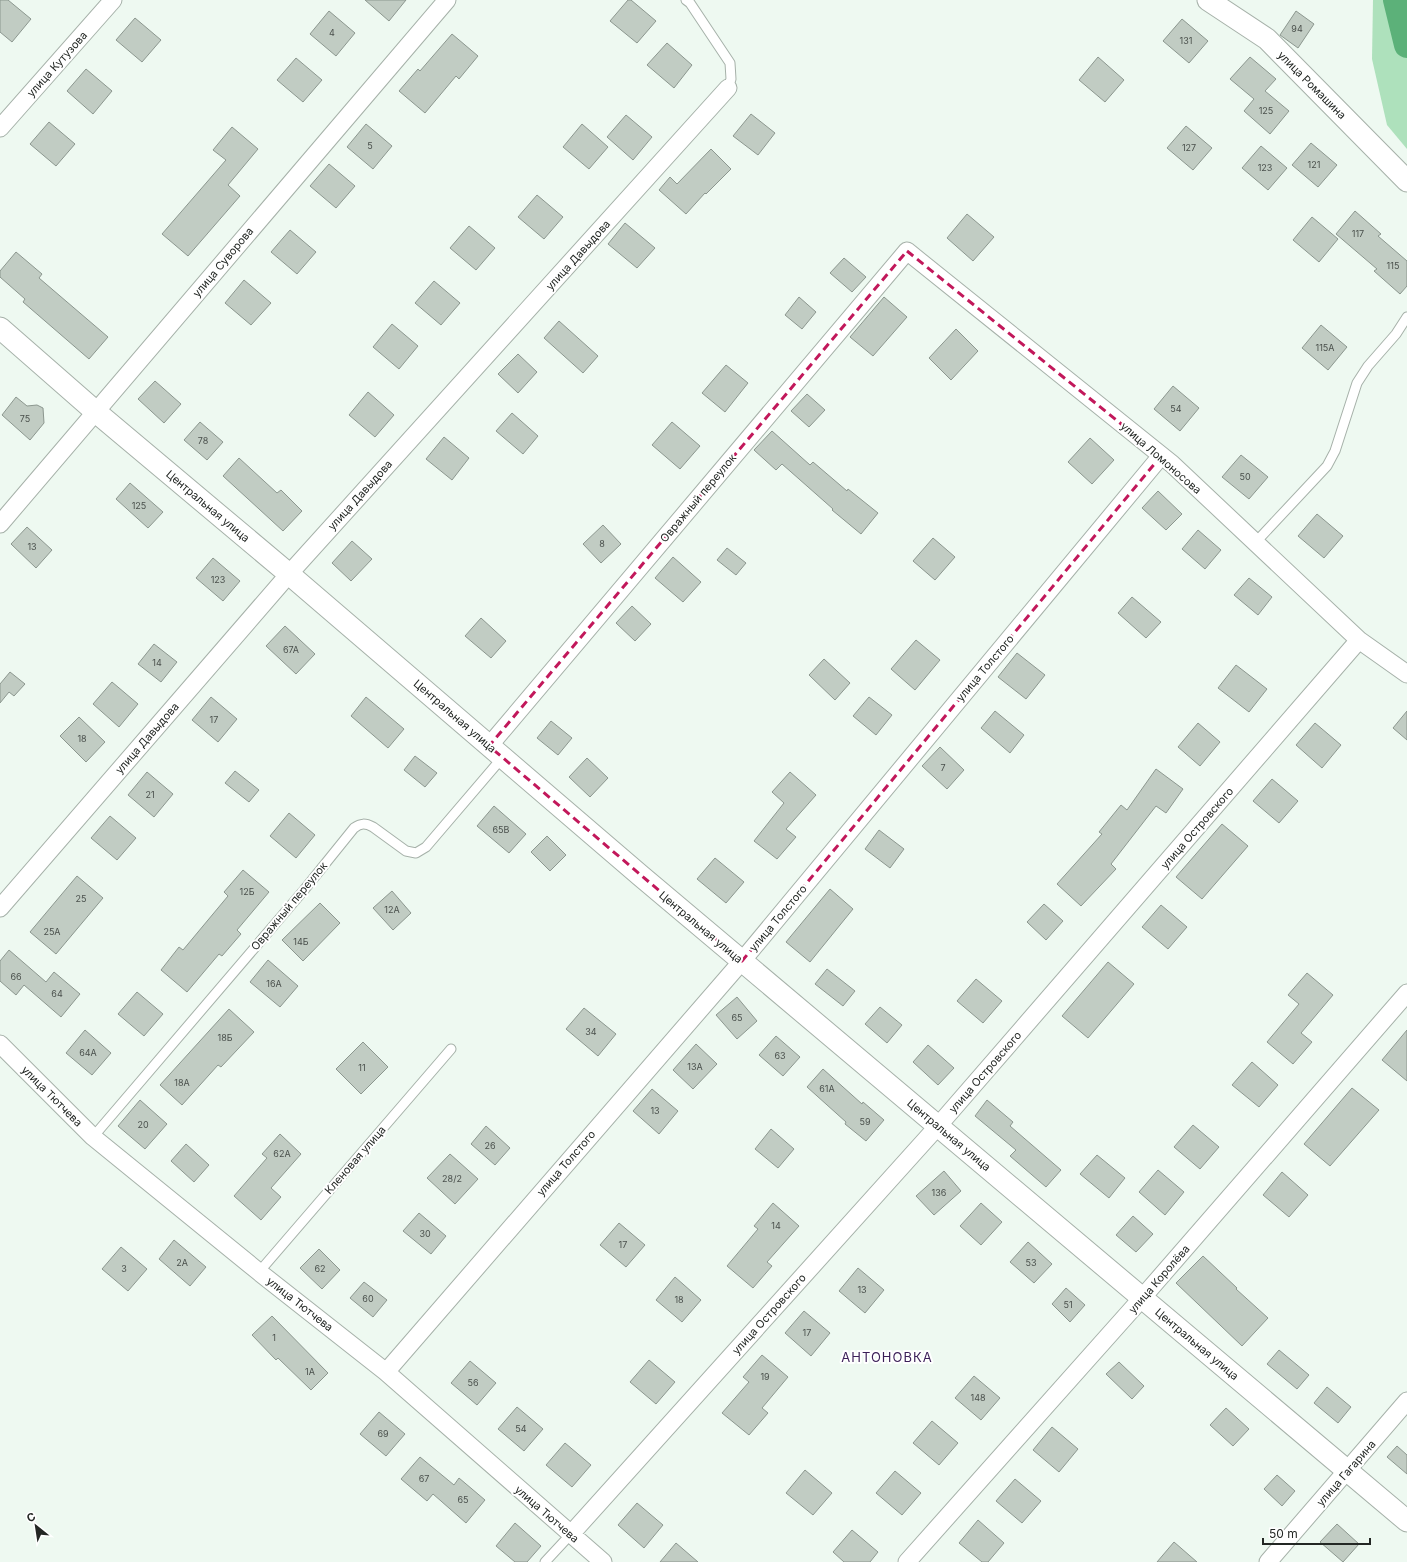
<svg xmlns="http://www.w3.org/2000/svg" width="1407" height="1562" font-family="Inter,sans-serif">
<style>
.green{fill:#aee1bc}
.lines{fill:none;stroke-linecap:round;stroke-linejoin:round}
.river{stroke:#5cb179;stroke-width:26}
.building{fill:#c1ccc3;stroke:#8c978f}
.service-casing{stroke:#a6b1a9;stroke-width:11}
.minor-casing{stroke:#a6b1a9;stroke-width:19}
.tertiary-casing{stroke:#a6b1a9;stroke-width:23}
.service{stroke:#fff;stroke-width:9}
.minor{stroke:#fff;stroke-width:17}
.tertiary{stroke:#fff;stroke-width:21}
.marked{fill:none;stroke:#c2185b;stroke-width:3;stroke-dasharray:8 5;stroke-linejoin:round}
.labels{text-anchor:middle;stroke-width:4;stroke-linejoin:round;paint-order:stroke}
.number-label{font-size:9px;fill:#4a504c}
.street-label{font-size:11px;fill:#232724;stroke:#fff}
.quarter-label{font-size:13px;letter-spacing:1px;fill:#3b1f58;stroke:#fff}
</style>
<rect width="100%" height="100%" fill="#eef9f1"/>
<path class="green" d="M1373 0H1407V149L1387 125 1372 59Z"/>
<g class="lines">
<path class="river" d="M1396 0 1407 45"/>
</g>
<path class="building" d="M0 0H8L31 19 12 42 0 32Z
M365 0H406L389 21Z
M628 0H631L656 21 637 43 610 21Z
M329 11 355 33 336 56 310 34Z
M1296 11 1314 24 1298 48 1280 35Z
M135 18 161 40 142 62 116 40Z
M1182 19 1208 41 1189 63 1163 41Z
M452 34 478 56 459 79 456 76 425 113 399 91 418 69 420 71Z
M667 43 692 65 674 88 647 65Z
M1098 57 1124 80 1105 102 1079 80Z
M1250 57 1276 79 1265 91 1289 111 1270 134 1244 111 1254 99 1230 79Z
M296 58 322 80 303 102 277 80Z
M86 69 112 91 93 114 67 91Z
M751 114 775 133 758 155 733 136Z
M626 115 652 137 633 160 607 137Z
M49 122 75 144 56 166 30 144Z
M366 124 392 146 373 169 347 147Z
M582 124 608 147 589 169 563 147Z
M1186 126 1212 148 1193 170 1167 148Z
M232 127 258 149 228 185 240 196 188 256 162 234 226 160 213 150Z
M1311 143 1337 165 1318 187 1292 165Z
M1261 146 1287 168 1268 190 1242 168Z
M711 149 731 169 706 194 705 193 686 214 659 190 670 177 677 184Z
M329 164 355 186 336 208 310 186Z
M537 195 563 217 544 239 518 217Z
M1355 211 1381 234 1378 236 1407 261V286L1400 294 1374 271 1377 269 1336 234Z
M967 214 994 237 973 261 947 238Z
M1312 217 1338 239 1319 262 1293 240Z
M625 223 655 248 637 268 608 244Z
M469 226 495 248 476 270 450 248Z
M290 230 316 252 297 274 271 252Z
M16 252 42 274 39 278 108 337 89 359 23 302 25 299 0 277V271Z
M844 258 866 277 852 292 830 273Z
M244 280 271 303 251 325 225 303Z
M434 281 460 303 441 325 415 303Z
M799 297 816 312 802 329 785 315Z
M884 297 907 317 873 356 850 337Z
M559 321 598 356 583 373 544 338Z
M392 324 418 346 399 369 373 347Z
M1321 325 1347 347 1328 370 1302 348Z
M956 329 978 351 951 380 929 358Z
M518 354 537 372 518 393 498 374Z
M726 365 748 383 725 412 702 393Z
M155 381 181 404 164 423 138 399Z
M1173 386 1199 408 1180 431 1154 409Z
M368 392 394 415 375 437 349 415Z
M807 394 825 410 809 427 791 411Z
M16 397 27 406 37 405 43 408 44 423 30 440 2 415Z
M512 413 538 436 523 454 496 431Z
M200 422 223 442 207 460 184 440Z
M672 422 700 446 680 469 652 445Z
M772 431 810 465 813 462 847 491 848 489 878 513 861 534 832 510 833 509 782 464 776 470 754 450Z
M444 437 469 458 452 480 426 459Z
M1090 438 1114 460 1092 484 1068 462Z
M1241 455 1268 477 1249 499 1222 477Z
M239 458 277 493 281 490 302 511 283 531 223 476Z
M130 483 163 512 148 528 116 499Z
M1158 491 1182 514 1166 530 1142 508Z
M1317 514 1343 536 1324 558 1298 536Z
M603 525 621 544 601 563 583 544Z
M27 527 52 550 36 568 11 544Z
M1198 530 1221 550 1205 569 1182 549Z
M933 538 955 557 935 580 913 561Z
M352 541 372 559 351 581 332 563Z
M727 548 746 563 736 575 717 560Z
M673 557 701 582 683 602 655 578Z
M213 558 240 581 223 601 196 578Z
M1249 578 1272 597 1258 615 1234 595Z
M1132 597 1161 622 1146 638 1118 613Z
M632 606 651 624 635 641 616 623Z
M481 618 506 641 491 658 465 636Z
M285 626 315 654 296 674 266 646Z
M916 640 940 660 915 690 891 669Z
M154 644 177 662 161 682 138 664Z
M1017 653 1045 675 1026 699 998 677Z
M824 659 850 683 835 700 809 675Z
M1236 665 1267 689 1249 712 1218 688Z
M10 672 25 684 14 696 9 692 0 703V684Z
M112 682 138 704 119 727 93 704Z
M211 697 237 719 218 742 192 720Z
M366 697 404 729 388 748 351 716Z
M869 697 892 715 876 735 853 716Z
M995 711 1024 735 1010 753 981 728Z
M1407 711V740L1393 728Z
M79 717 105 742 86 762 60 736Z
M551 721 572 738 558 755 537 738Z
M1198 723 1220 742 1200 766 1178 747Z
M1315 723 1341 745 1322 768 1296 745Z
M940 747 964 770 947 789 922 766Z
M415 756 437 773 425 787 404 770Z
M587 758 608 778 590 797 569 777Z
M1156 769 1183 789 1166 813 1156 806 1111 864 1116 869 1081 906 1057 884 1102 834 1099 832 1121 805 1127 810Z
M235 771 259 790 249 802 225 783Z
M147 772 173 794 154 817 128 795Z
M790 772 816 795 786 829 796 837 777 859 754 841 784 803 772 792Z
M1272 779 1298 801 1279 823 1253 801Z
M494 806 526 834 509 853 477 826Z
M289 813 315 835 296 858 270 836Z
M110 816 136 838 117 860 91 838Z
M1222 824 1248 846 1202 899 1176 877Z
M879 830 904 849 890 868 865 849Z
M547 836 566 855 550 871 531 852Z
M715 858 744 882 726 903 697 879Z
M243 870 269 892 237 930 241 934 222 956 219 954 187 992 161 970 179 947 183 950 228 896 224 892Z
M77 876 103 898 56 954 30 932Z
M830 889 853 909 810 962 786 942Z
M392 891 411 913 393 930 373 908Z
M320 903 340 923 303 961 282 940Z
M1044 904 1063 921 1046 940 1027 922Z
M1161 905 1187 927 1168 949 1142 927Z
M9 950 46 982 54 972 80 994 61 1017 24 985 16 995 0 981V961Z
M268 960 298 986 280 1007 250 982Z
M1108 962 1134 984 1088 1038 1062 1016Z
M827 969 855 991 843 1006 815 984Z
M1307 973 1333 995 1301 1033 1312 1042 1293 1064 1267 1042 1299 1004 1288 995Z
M976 979 1002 1001 983 1023 957 1001Z
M137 992 163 1014 144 1036 118 1014Z
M737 997 757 1021 737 1039 716 1015Z
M880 1007 902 1025 887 1043 865 1024Z
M584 1008 616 1034 598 1056 566 1029Z
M229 1009 254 1032 221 1067 218 1065 182 1105 160 1085Z
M85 1030 111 1053 92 1075 66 1053Z
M1407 1030V1081L1382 1060Z
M776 1036 800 1057 783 1076 759 1055Z
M363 1042 388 1067 361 1094 336 1069Z
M696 1044 717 1064 693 1089 673 1070Z
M928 1045 954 1068 938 1085 913 1062Z
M1252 1062 1278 1085 1259 1107 1232 1085Z
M823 1069 862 1104 863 1102 884 1120 866 1141 845 1124 846 1122 807 1087Z
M1352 1088 1379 1110 1330 1166 1304 1144Z
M652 1089 678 1111 659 1134 633 1111Z
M140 1100 167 1124 145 1149 118 1126Z
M987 1100 1013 1122 1010 1126 1061 1170 1046 1187 1010 1156 1016 1150 975 1116Z
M1193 1125 1219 1147 1200 1169 1174 1147Z
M486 1126 510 1148 495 1165 471 1144Z
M771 1129 794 1149 778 1168 755 1149Z
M280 1134 301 1154 271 1188 281 1197 261 1220 234 1196 267 1158 262 1154Z
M186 1144 209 1165 194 1182 171 1161Z
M450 1154 478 1179 455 1204 427 1178Z
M1097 1155 1125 1178 1109 1198 1080 1174Z
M1158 1170 1184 1192 1165 1215 1139 1192Z
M944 1171 961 1191 934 1215 916 1196Z
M1282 1172 1308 1195 1289 1217 1263 1195Z
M773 1203 799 1226 767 1262 772 1266 753 1288 727 1266 758 1229 754 1226Z
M981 1203 1002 1222 981 1245 960 1226Z
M419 1213 446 1236 431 1254 403 1231Z
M1133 1216 1153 1234 1136 1252 1116 1235Z
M619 1223 645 1245 626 1267 600 1245Z
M174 1240 206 1267 190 1286 159 1259Z
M1028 1242 1052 1264 1034 1283 1010 1262Z
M121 1247 147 1269 128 1291 102 1269Z
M319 1249 340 1270 322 1289 300 1268Z
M1203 1256 1237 1288 1236 1289 1268 1318 1242 1346 1176 1283Z
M858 1268 884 1290 865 1313 839 1291Z
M675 1277 701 1300 682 1322 656 1300Z
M364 1282 387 1300 373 1317 350 1298Z
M1066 1288 1085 1305 1070 1322 1052 1304Z
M804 1311 830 1333 811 1356 785 1333Z
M272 1316 328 1373 311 1390 278 1358 276 1360 252 1335Z
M1279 1350 1309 1375 1297 1389 1267 1364Z
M762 1355 788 1377 762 1408 768 1413 749 1435 722 1413 749 1382 743 1377Z
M649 1360 675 1382 656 1404 630 1382Z
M470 1361 496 1383 477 1405 451 1383Z
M1119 1362 1144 1386 1132 1399 1106 1374Z
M974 1376 1000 1398 981 1420 955 1398Z
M1327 1387 1351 1407 1338 1423 1314 1403Z
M517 1407 543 1429 524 1451 498 1429Z
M1226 1408 1249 1429 1233 1446 1210 1425Z
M379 1412 405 1434 386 1456 360 1434Z
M932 1421 958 1443 939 1465 913 1443Z
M1052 1427 1078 1449 1059 1472 1033 1450Z
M565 1443 591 1465 572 1487 546 1465Z
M1397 1446 1407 1455V1474L1387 1457Z
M420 1457 454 1485 459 1478 485 1500 466 1523 433 1494 427 1501 401 1479Z
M805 1470 832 1493 813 1515 786 1493Z
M895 1471 921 1493 902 1515 876 1493Z
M1277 1475 1295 1491 1282 1506 1264 1489Z
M1015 1479 1041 1501 1022 1523 996 1501Z
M637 1503 663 1525 644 1548 618 1525Z
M978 1520 1004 1543 988 1562H982L959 1543Z
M515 1523 541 1546 527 1562H515L496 1546Z
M1337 1524 1359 1544 1343 1562 1320 1542Z
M852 1530 878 1552 870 1562H844L833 1552Z
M1174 1542 1197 1562H1157Z
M676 1543 698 1562H660Z"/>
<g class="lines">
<defs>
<path id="service" d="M686 0 690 3 730 63 731 79 728 88
M1255 543 1327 466 1335 451 1357 383 1368 366 1396 334 1407 317
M93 1137 304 890 354 828C361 823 365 823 373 827L406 851 416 853 426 847 502 758
M259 1272 451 1049
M545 1562 571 1534"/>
<path id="minor" d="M0 128 113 0
M0 524 447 0
M489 746 907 251 1172 464 1359 640 1407 674
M0 908 289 574 728 88
M0 1044 93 1137 259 1272 386 1372 603 1562
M386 1372 742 961 1161 456
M571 1534 938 1126 1359 640
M907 1562 1142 1298 1407 993
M1268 1562 1407 1401"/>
<path id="tertiary" d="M1208 0 1267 39 1407 181
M0 328 96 412 289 574 641 876 1407 1521"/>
</defs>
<use href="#service" class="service-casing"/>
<use href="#minor" class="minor-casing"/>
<use href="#tertiary" class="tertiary-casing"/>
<use href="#service" class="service"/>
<use href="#minor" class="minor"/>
<use href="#tertiary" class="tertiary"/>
</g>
<path class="marked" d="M907 251 1161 456 742 961 489 746Z"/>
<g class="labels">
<g class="number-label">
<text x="1297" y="32">94</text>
<text x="332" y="36">4</text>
<text x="1186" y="44">131</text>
<text x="1266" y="114">125</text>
<text x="370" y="149">5</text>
<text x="1189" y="151">127</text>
<text x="1314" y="168">121</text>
<text x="1265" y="171">123</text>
<text x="1358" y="237">117</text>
<text x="1393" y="269">115</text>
<text x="1325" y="351">115А</text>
<text x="1176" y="412">54</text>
<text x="25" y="422">75</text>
<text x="203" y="444">78</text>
<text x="1245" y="480">50</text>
<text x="139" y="509">125</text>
<text x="602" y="547">8</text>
<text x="32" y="550">13</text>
<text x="218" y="583">123</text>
<text x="291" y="653">67А</text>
<text x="157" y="666">14</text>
<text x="214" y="723">17</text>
<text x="82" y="742">18</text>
<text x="943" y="771">7</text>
<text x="150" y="798">21</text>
<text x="501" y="833">65В</text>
<text x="247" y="895">12Б</text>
<text x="81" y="902">25</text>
<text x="392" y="913">12А</text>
<text x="52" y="935">25А</text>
<text x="301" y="945">14Б</text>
<text x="16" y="980">66</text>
<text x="274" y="987">16А</text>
<text x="57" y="997">64</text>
<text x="737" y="1021">65</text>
<text x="591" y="1035">34</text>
<text x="225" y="1041">18Б</text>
<text x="88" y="1056">64А</text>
<text x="780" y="1059">63</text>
<text x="695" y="1070">13А</text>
<text x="362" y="1071">11</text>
<text x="182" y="1086">18А</text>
<text x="827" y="1092">61А</text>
<text x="655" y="1114">13</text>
<text x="865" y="1125">59</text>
<text x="143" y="1128">20</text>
<text x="490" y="1149">26</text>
<text x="282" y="1157">62А</text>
<text x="452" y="1182">28/2</text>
<text x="939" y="1196">136</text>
<text x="776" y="1229">14</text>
<text x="425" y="1237">30</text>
<text x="623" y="1248">17</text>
<text x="182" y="1266">2А</text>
<text x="1031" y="1266">53</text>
<text x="124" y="1272">3</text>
<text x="320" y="1272">62</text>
<text x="862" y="1293">13</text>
<text x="368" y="1302">60</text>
<text x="679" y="1303">18</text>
<text x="1068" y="1308">51</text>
<text x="807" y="1336">17</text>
<text x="274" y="1341">1</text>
<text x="310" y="1375">1А</text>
<text x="765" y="1380">19</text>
<text x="473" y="1386">56</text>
<text x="978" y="1401">148</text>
<text x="521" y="1432">54</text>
<text x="383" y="1437">69</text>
<text x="424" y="1482">67</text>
<text x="463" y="1503">65</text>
</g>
<g class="street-label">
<text transform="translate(57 64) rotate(-48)" y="4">улица Кутузова</text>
<text transform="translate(1312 85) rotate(45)" y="4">улица Ромашина</text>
<text transform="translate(578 255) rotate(-48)" y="4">улица Давыдова</text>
<text transform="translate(223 262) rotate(-50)" y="4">улица Суворова</text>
<text transform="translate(1161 458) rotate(41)" y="4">улица Ломоносова</text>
<text transform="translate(360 495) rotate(-48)" y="4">улица Давыдова</text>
<text transform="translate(698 498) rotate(-50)" y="4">Овражный переулок</text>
<text transform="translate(208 506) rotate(40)" y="4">Центральная улица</text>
<text transform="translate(985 668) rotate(-50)" y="4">улица Толстого</text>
<text transform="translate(455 716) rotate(41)" y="4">Центральная улица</text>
<text transform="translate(147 738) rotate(-49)" y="4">улица Давыдова</text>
<text transform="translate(1197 828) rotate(-49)" y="4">улица Островского</text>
<text transform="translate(289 906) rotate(-50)" y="4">Овражный переулок</text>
<text transform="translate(778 918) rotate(-50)" y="4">улица Толстого</text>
<text transform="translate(701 927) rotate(40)" y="4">Центральная улица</text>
<text transform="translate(985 1072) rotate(-49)" y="4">улица Островского</text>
<text transform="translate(52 1096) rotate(45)" y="4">улица Тютчева</text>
<text transform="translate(949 1135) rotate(40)" y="4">Центральная улица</text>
<text transform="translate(355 1160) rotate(-49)" y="4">Кленовая улица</text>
<text transform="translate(566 1163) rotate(-49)" y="4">улица Толстого</text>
<text transform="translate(1159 1279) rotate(-49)" y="4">улица Королёва</text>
<text transform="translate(300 1304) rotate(38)" y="4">улица Тютчева</text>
<text transform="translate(769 1314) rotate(-48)" y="4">улица Островского</text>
<text transform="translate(1197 1344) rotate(40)" y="4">Центральная улица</text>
<text transform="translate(1346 1473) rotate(-49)" y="4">улица Гагарина</text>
<text transform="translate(547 1514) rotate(41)" y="4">улица Тютчева</text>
</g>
<g class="quarter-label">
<text x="887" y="1362">АНТОНОВКА</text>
</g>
</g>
<g transform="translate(36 1526) rotate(330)" stroke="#ffffff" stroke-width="3" paint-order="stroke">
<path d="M0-3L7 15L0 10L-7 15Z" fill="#232724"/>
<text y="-6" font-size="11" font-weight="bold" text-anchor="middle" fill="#232724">С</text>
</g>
<path d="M1263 1538v6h107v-6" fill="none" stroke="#232724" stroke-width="2"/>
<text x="1269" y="1538" font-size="12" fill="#232724" stroke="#ffffff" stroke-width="3" paint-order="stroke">50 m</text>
</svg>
